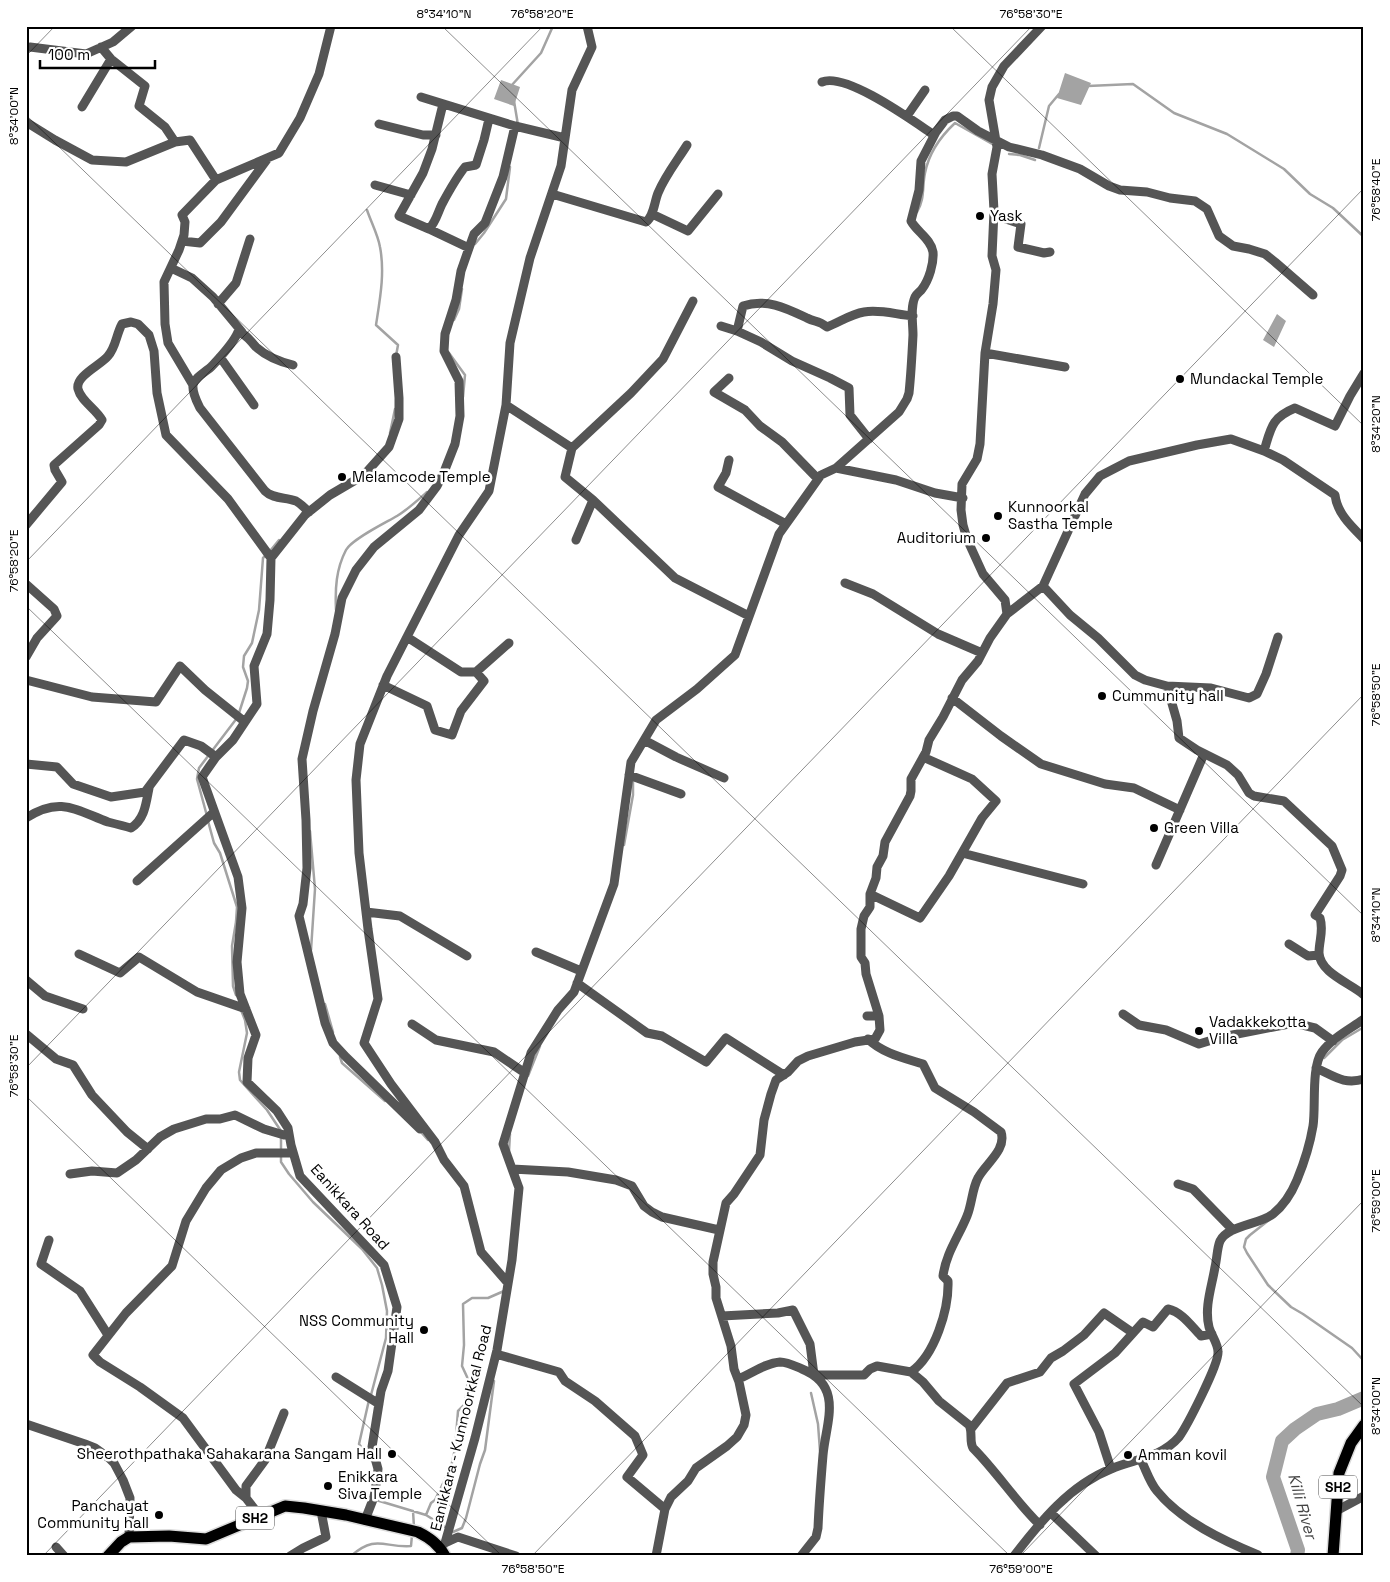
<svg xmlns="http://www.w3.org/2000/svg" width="1390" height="1582" font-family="'Space Grotesk',sans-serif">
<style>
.water{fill:#a3a3a3}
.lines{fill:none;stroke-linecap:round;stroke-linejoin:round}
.stream{stroke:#a3a3a3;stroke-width:2.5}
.river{stroke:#a3a3a3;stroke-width:14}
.major-casing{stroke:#dbdbdb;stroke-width:14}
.minor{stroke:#555;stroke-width:9}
.major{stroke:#000;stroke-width:11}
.ticks{fill:none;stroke:#000;stroke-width:1;stroke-opacity:0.45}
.poi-dot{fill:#000;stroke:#fff;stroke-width:2}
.labels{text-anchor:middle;stroke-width:5;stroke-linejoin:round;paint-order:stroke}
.shield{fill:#fff;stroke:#4c4c4c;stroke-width:1}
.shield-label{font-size:14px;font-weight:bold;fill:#000}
.poi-label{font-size:15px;fill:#000;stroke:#fff;text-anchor:start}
.street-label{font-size:15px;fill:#000;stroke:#fff}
.water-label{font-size:16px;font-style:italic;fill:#444;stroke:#fff}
.neatline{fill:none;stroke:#000;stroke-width:2}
.ticks-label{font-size:12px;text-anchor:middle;fill:#000}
</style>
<rect width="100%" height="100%" fill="#fff"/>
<path class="water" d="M1065 73 1091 83 1081 105 1057 98Z
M501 80 520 87 514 106 494 99Z
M1277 314 1286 321 1274 347 1263 340Z"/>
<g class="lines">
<path class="stream" d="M511 86 541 53 553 26
M1088 86 1133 84 1174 113 1227 134 1284 169 1310 194 1333 208 1364 237
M514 101 518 125
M1039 148 1049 106 1059 94
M1009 154 1020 155 1035 160
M367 210C371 222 378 235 380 247 385 273 380 299 376 325L398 345 396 356
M917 212C925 199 922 187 925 173 929 152 940 137 955 123L994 145
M475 244 484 233 506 199 510 167
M454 320 459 309 462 289
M449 353 465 375 463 397
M390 433 395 409
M270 551 279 540
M336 610C335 589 336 569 346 550 352 539 385 523 397 516 407 510 418 500 427 492
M239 713 247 688 248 681 243 667 244 656 252 643 259 610 263 558 266 555
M207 816 197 779 199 768 237 718
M208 821 214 843 220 853 237 907 236 922 232 946 233 986 236 995
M310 831 315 889 311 950
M624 845 633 795V779
M325 1004 333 1032
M241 1010 245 1020 247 1033 239 1072 240 1080 267 1110 281 1131
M340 1057 342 1063 385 1101
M1324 1058 1342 1040 1364 1027
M528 1076 540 1046
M420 1131 428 1140
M281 1150V1136
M509 1151 510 1134
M281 1156V1162L289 1174 313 1202 362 1249 377 1268 382 1285 387 1311 386 1338 371 1395
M1269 1220 1250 1235 1246 1239 1244 1247 1247 1253 1268 1285 1291 1307 1303 1314 1352 1348 1364 1361
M811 1393 818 1424 820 1451
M369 1400 359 1444 372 1461
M376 1500 426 1515 431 1503 435 1500 451 1467 455 1449 458 1411 465 1404 468 1379 462 1366 464 1345 463 1304 472 1298H488L504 1291
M413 1511 414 1527
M426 1515 453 1532 462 1528 466 1518 480 1464 485 1450 494 1381
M351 1556C376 1534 384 1548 411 1546L412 1535"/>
<path class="river" d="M1297 1556 1298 1550 1273 1477 1282 1441 1295 1429 1317 1414 1338 1409 1364 1398"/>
<defs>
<path id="major" d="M108 1556 121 1542 129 1537 169 1536 206 1539 285 1506 304 1508 346 1515 418 1532C430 1538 438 1544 445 1556
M1333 1556 1339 1473 1351 1443 1364 1425"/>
</defs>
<use href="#major" class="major-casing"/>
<path class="minor" d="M101 47 111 59 145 86 139 106 165 127 175 142 190 140 216 180
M26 48 30 47 86 54 113 42 132 26
M822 82C846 72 913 121 934 135
M421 97 515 126 565 138
M443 104 432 149 423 173 399 216 429 229C436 222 438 212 442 204 449 191 456 178 465 167L476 165 484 140 489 119
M82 107 111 59
M907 116 925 90
M26 122 55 140 92 160 126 162 175 142
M379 124 423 135H436
M375 185 411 195
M552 194 646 222C654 216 654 203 658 193 665 176 677 161 687 145
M652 214 688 231 718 194
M994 215 1021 224 1018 247 1044 253 1050 252
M429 229 469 248
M182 241 200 243 221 222 268 158
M171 268 192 278 213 297 242 332
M218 304 236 283 250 239
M721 326 737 331 761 342 792 361 830 378 849 388 850 415 869 439
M737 331 743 306C766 298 786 308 807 318 816 323 817 319 827 327 840 322 851 314 864 312 881 309 897 315 913 316
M985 353 1065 367
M220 357 254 405
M293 365C281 362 266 356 256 347 250 341 247 334 238 332 233 344 221 356 212 366 206 372 195 377 193 385 192 393 197 402 200 408L265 491C273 499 285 497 296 501 301 504 305 508 309 512
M729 378 714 392 745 410 760 426 782 442 818 479
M193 385 168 343 165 324 164 282 179 250 184 235 185 222 182 215 216 180 279 153 300 118 319 74 331 26
M506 405 572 448
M1264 451C1271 428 1271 418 1295 408L1335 426 1350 396 1364 373
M729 460 726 473 718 487 786 524
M836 468 899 412 907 399 909 393C911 374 912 355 913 335 913 323 910 308 915 297 917 293 920 292 922 289 929 280 934 263 933 252 931 239 917 232 911 221L919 190 921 161 936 132 945 120 953 116H957L978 131 1009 147 1042 155 1080 169 1109 186 1120 190 1147 192 1170 198 1195 201 1207 209 1219 236 1233 246 1249 249 1265 254 1275 262 1313 295
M593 500 565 477 572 448 631 393 663 359 693 301
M26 525 62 482 55 470 54 465 99 425 102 420C96 409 81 401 78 389 75 376 101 365 108 356 116 347 116 335 122 324L131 322 138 324 149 335 154 351 157 393 166 435 228 499 271 558 270 600 267 634 254 666 257 704 233 740 216 757 202 777 238 877 242 908 237 962 240 994 256 1035 248 1058 247 1082 277 1111 288 1128 291 1145 300 1176 384 1265 397 1307 388 1371 381 1391 372 1447 378 1469 377 1478 374 1497 365 1520
M576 540 593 500 675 578 749 616
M271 558 305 515 330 495 364 475 389 447 399 419V398L396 357
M845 583 873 594 938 634 982 653
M26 584 54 609 57 616 37 638 26 657
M1043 586 1070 615 1098 638 1135 675 1145 680 1167 686 1177 721 1179 738 1197 750 1227 765 1238 775 1249 793 1254 796 1284 801 1332 846 1342 870 1340 876 1315 915 1320 918C1324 931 1319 940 1319 953 1320 973 1350 983 1364 995
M1007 614 1005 600 983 574 967 539 963 525 961 510 962 484 977 459 980 444 985 353 993 304 996 270 992 256 994 211 992 174 997 147 989 100 992 87 1004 66 1042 26
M407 637 461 672H476L509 643
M26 680 92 697 156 702 180 666 205 690 245 722
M383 685 427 706 435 730 452 735 461 711 484 681 476 672
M1167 686 1211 688 1249 698 1257 694 1266 674 1278 637
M952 698 1001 736 1041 764 1105 784 1134 788 1180 810
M644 740 676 757 724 778
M26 764 57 767 73 784 111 797 145 792 184 740 201 746 216 757
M629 775 681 794
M26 818C60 796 76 810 108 822 116 824 124 826 131 828 145 819 146 803 149 788
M962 853 1083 884
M1156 865 1204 754
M137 881 214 812
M870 894 920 918 949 876 982 818 996 801 972 779 923 757
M366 912 400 916 467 956
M1289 944 1308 956 1319 955
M536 952 581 971
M79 954 120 973 139 957 197 992 246 1009
M26 980 45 996 83 1009
M577 983 647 1033 662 1036 706 1062 726 1038 784 1075
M1123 1014 1139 1025 1166 1030 1199 1044 1222 1037 1294 1023 1315 1028 1333 1041
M867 1016H879
M412 1024 436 1040 494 1052 525 1073
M26 1034 56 1059 73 1065 92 1095 127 1132 148 1149
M868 1039C882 1053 904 1058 923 1064L935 1088 974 1112 1001 1132C1007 1150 985 1164 978 1178 972 1189 972 1204 967 1216 959 1236 946 1253 943 1276L948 1281C949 1309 935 1355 911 1372L923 1382 939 1401 969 1425C973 1432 969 1441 973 1448 997 1472 1016 1502 1040 1525
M1316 1068C1334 1076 1344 1085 1364 1079
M420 1129 346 1057 333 1043 325 1023 299 916 303 904 307 868 306 820 302 759 313 711 335 634 342 598 356 570 374 547 419 510 437 486 444 472 455 444 460 416 459 381 444 351 445 334 456 300 461 271 469 248 474 234 485 223 503 177 515 126
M512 1169 568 1172 616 1180 632 1186 644 1206 652 1212 662 1217 719 1230
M70 1174 92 1171 117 1173 136 1160 160 1137 174 1129 206 1119H220L235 1115 264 1129 284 1135 289 1134
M1178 1184 1193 1189 1233 1230
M49 1240 41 1264 80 1291 108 1335
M508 1283 481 1252 464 1186 444 1160 435 1142 391 1084 364 1043 378 999 368 929 359 853 356 780 360 744 387 676 459 535 489 491 506 405 510 343 530 258 561 166 572 90 592 47 587 26
M722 1316 778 1313 793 1310 810 1344 814 1375H864L870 1369 877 1366 911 1372
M496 1354 559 1372 565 1381 595 1401 635 1436 643 1455 627 1477 665 1509
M336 1377 379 1404
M738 1379C751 1374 765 1363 780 1362 787 1362 795 1366 802 1369 844 1386 826 1422 823 1455 821 1479 819 1504 818 1528L816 1537 801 1556
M26 1424 85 1444 95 1448 109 1458 114 1463 123 1480 130 1498 129 1537
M971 1429 1007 1383 1040 1372 1051 1358 1063 1351 1084 1335 1104 1313 1133 1333
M1141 1460C1146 1470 1150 1483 1157 1491 1181 1521 1224 1541 1258 1555
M1111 1469 1099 1432 1074 1384 1115 1353 1143 1322 1153 1327 1168 1309C1182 1312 1192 1327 1201 1336L1212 1334
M246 1498 236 1490 183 1418 140 1387 100 1362 93 1355 126 1313 172 1266 186 1221 206 1188 221 1170 241 1158 256 1153H293
M1336 1511 1364 1496
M1051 1513 1096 1556
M260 1516 246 1498V1486L265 1460 284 1413
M445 1543 458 1537 516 1556
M56 1547 64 1556
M440 1547 445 1543 475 1438 497 1350 512 1260 519 1188 503 1144 531 1053 558 1010 574 992 614 884 631 762 656 720 697 689 735 655 779 534 821 475 836 468 896 480 935 493 963 498
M290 1556 303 1548 326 1537 321 1511
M656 1556 665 1509 671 1497 688 1481 696 1468 727 1446 737 1437 744 1425 746 1415 739 1382 734 1369 731 1346 716 1298V1287L713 1274V1262L726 1203 734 1194 760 1155 764 1120 771 1094 776 1080 788 1072 798 1061 808 1056 855 1042 875 1039 880 1030 879 1016 866 974 865 963 861 957V929L864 916 870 907V894L876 878 877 867 883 856 885 842 910 796 911 791V779L926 752 929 740 943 717 962 680 978 661 990 638 1007 614 1043 586 1085 494 1100 476 1129 461 1197 445 1231 439 1264 451 1283 460 1335 495C1337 513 1351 526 1364 539
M1014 1556C1040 1522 1070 1485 1111 1469 1134 1459 1161 1458 1179 1437 1187 1426 1219 1364 1218 1352 1218 1343 1211 1335 1209 1327 1204 1307 1212 1286 1215 1267 1217 1259 1217 1248 1220 1241 1228 1225 1259 1225 1273 1214 1283 1206 1292 1192 1297 1180 1304 1163 1310 1144 1313 1126 1316 1107 1311 1067 1322 1052 1332 1038 1350 1029 1364 1019"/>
<use href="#major" class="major"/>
</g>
<path class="ticks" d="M442 26 1364 916M950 26 1364 426M26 56 55 26M26 115 1364 1407M26 562 543 26M26 606 1010 1556M26 1068 1032 26M26 1096 502 1556M43 1556 1364 188M532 1556 1364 694M1020 1556 1364 1200"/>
<g class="poi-dot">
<circle cx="980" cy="216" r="5"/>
<circle cx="1180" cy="379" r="5"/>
<circle cx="342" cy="477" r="5"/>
<circle cx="998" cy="516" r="5"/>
<circle cx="986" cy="538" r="5"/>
<circle cx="1102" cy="696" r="5"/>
<circle cx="1154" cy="828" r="5"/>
<circle cx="1199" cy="1031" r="5"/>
<circle cx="424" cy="1330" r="5"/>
<circle cx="392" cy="1454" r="5"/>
<circle cx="1128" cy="1455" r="5"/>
<circle cx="328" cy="1486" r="5"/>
<circle cx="159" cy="1515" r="5"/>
</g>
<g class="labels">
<g class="shield">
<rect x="1319" y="1475.5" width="38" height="23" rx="4"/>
<rect x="236" y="1506.5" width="38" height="23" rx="4"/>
</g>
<g class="shield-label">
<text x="1338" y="1492">SH2</text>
<text x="255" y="1523">SH2</text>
</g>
<g class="poi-label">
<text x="990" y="221">Yask</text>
<text x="1190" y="384">Mundackal Temple</text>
<text x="352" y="482">Melamcode Temple</text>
<text x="1008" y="512">Kunnoorkal<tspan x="1008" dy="17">Sastha Temple</tspan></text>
<text x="976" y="543" text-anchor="end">Auditorium</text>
<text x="1112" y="701">Cummunity hall</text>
<text x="1164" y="833">Green Villa</text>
<text x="1209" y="1027">Vadakkekotta<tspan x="1209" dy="17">Villa</tspan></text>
<text x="414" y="1326" text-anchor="end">NSS Community<tspan x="414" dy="17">Hall</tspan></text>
<text x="382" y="1459" text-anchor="end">Sheerothpathaka Sahakarana Sangam Hall</text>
<text x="1138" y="1460">Amman kovil</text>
<text x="338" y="1482">Enikkara<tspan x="338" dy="17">Siva Temple</tspan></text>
<text x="149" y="1511" text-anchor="end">Panchayat<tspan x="149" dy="17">Community hall</tspan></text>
</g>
<g class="street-label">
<text transform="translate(350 1207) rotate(48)" y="5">Eanikkara Road</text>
<text transform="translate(461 1428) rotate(-76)" y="5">Eanikkara - Kunnoorkkal Road</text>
</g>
<g class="water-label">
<text transform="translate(1303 1506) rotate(74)" y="6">Killi River</text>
</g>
</g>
<rect width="1390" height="1582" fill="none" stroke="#ffffff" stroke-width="55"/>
<path d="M40 60v8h115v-8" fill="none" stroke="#000000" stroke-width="2.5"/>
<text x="48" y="60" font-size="15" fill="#000000" stroke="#ffffff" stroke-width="4" paint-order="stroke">100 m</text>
<rect x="28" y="28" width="1334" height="1526" class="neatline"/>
<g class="ticks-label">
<text x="444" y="18">8°34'10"N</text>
<text x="542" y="18">76°58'20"E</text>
<text x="1031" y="18">76°58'30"E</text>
<text transform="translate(14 116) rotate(-90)" y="4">8°34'00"N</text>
<text transform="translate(1376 190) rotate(-90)" y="4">76°58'40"E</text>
<text transform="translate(1376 424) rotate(-90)" y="4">8°34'20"N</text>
<text transform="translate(14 561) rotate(-90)" y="4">76°58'20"E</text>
<text transform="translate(1376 695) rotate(-90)" y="4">76°58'50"E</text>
<text transform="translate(1376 915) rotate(-90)" y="4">8°34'10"N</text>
<text transform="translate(14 1066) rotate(-90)" y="4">76°58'30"E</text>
<text transform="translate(1376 1201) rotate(-90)" y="4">76°59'00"E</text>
<text transform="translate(1376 1406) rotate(-90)" y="4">8°34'00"N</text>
<text x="533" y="1573">76°58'50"E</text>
<text x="1021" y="1573">76°59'00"E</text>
</g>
</svg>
